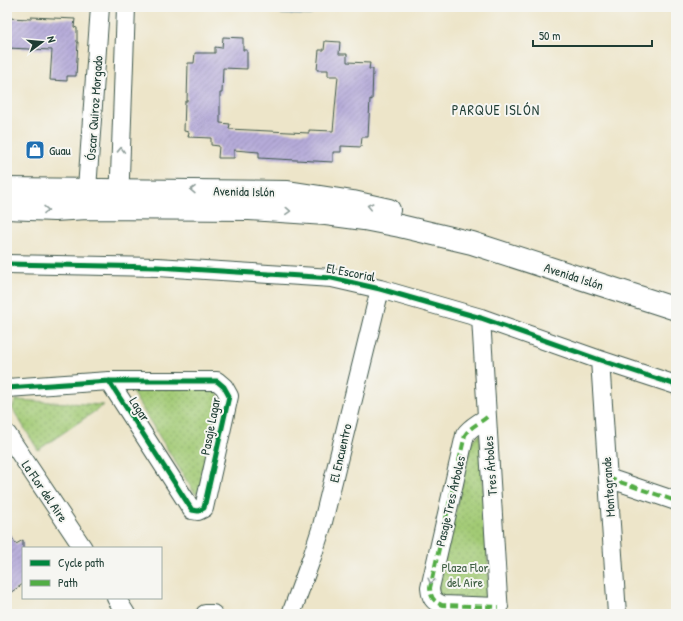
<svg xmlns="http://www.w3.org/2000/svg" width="683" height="621" font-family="'Patrick Hand',sans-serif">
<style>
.green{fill:url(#green-dots);stroke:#608454}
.water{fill:url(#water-rules);stroke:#4c7e92}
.building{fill:url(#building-hatch)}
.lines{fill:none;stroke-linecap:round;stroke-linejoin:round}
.street-casing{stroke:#3e564a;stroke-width:20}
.secondary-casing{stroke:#3e564a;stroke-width:24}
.street{stroke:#fff;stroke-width:18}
.secondary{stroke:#fff;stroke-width:22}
.quiet{stroke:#52ad45;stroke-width:4;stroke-dasharray:8 4;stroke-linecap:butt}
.cycleway-casing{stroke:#f6f6f2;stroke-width:8}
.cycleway{stroke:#00873e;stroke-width:5}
.oneway{stroke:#8f9e9a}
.labels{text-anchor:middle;stroke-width:4;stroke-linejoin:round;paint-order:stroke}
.street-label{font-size:13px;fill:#1f3d34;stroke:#f6f6f2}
.poi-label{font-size:13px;fill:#1f3d34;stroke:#f6f6f2;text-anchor:start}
.park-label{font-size:13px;fill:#406044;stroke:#f6f6f2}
.neighbourhood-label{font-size:14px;letter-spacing:1px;fill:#1f3d34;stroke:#f6f6f2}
</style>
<defs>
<pattern id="green-dots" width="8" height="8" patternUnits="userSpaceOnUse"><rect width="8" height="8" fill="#a2ca75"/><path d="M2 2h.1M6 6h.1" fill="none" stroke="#83a561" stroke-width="1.8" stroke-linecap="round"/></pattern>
<pattern id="water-rules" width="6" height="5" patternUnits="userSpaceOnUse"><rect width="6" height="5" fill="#7abef0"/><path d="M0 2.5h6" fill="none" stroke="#639cc3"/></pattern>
<pattern id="building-hatch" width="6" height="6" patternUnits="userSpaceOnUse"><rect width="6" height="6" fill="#b6abd9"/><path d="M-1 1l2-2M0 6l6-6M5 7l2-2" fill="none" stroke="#938cb1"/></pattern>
</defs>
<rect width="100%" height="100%" fill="#f6f6f2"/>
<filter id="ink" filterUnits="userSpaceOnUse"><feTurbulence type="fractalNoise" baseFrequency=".025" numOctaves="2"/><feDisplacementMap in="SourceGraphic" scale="8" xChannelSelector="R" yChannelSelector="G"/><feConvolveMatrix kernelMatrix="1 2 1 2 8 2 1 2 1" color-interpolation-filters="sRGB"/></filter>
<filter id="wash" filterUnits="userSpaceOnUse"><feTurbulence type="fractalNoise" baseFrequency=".012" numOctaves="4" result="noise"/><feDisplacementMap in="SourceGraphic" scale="16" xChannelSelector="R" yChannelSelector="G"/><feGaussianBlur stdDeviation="0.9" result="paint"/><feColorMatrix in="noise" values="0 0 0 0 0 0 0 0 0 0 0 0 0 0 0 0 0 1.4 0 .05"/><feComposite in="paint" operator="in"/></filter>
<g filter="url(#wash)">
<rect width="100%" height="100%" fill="#ede5c9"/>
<path class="green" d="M129 387 216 389 219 396 201 490 195 494Z
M16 400 104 405 38 450 12 408Z
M480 434 490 595 487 600 445 597 438 594 437 590 472 441Z"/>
<path class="water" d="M281 7H312L311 15 281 14Z"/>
<g id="blocks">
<path class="building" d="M31 17 75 19 74 27 77 28V42H78L76 76H67V81L50 80 52 50 7 48V18L31 19Z
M223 37 243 38V50H247V69L223 68 222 93H220V123L230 124 229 129 309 133V130L333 131 338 76H328V70H317L319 50H324L325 41 340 42 339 54H347V62L370 63 369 69H373L372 100 370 99 368 137H362L361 147 341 146V152H333V162L259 158V152L234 150V158H218L219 146 211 145V138L188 137 189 132 184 131 185 101H187L188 63H194L195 53H215V47L222 48Z
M7 530 16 544 23 540V584L7 595Z"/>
</g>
</g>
<g filter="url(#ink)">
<use href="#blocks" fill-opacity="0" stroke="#3e564a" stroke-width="1"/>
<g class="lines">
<defs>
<path id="street" d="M87 204V189L100 7
M119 204 126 7
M7 264 157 267 332 278 380 289 481 318 600 360 676 385
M481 318 499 614
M600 360 617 614
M7 388 109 381H217L224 387 229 396 204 508 198 511 192 510 109 381
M487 417C480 423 470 427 465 435L430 588C431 598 433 601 442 605L499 607
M7 434 83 548
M608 478 676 501
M116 598 126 614
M205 614H213
M291 614 312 557 322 526 380 289"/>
<path id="secondary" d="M7 189 288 192 353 202 389 210
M7 208 54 210 87 208 249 209 326 214 364 219 400 226 472 243 676 309"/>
</defs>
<use href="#street" class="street-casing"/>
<use href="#secondary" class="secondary-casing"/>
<use href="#street" class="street"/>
<use href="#secondary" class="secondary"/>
<path class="quiet" d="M487 417C480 423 470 427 465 435L430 588C431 598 433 601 442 605L499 607
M608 478 676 501
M205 614H213"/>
<defs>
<path id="cycleway" d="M7 264 157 267 332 278 380 289 481 318 600 360 676 385
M7 388 109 381H217L224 387 229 396 204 508 198 511 192 510 109 381"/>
</defs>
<use href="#cycleway" class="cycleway-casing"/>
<use href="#cycleway" class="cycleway"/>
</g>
<defs><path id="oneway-chevron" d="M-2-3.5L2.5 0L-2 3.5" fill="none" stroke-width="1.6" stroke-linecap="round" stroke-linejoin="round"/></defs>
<g class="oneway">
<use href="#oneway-chevron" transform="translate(121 150) rotate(-88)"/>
<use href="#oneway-chevron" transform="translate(193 190) rotate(-179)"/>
<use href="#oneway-chevron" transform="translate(370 206) rotate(-167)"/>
<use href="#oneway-chevron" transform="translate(46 210) rotate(1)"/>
<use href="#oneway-chevron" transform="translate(288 211) rotate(4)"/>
<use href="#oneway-chevron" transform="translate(431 581) rotate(103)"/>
</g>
</g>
<defs>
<symbol id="shop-square" viewBox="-11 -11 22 22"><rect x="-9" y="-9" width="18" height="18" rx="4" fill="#1f6fb2" stroke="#f6f6f2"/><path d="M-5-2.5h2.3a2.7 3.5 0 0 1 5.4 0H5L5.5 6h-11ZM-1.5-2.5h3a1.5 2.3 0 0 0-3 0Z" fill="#fff"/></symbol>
</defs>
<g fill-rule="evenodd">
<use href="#shop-square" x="24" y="139" width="22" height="22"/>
</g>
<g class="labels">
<g class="street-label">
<text transform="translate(94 108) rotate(-86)" y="5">Óscar Quiroz Morgado</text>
<text transform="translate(244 191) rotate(1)" y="5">Avenida Islón</text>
<text transform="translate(351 272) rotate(11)" y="5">El Escorial</text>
<text transform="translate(574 276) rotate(18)" y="5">Avenida Islón</text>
<text transform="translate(140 409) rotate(57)" y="5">Lagar</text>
<text transform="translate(210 426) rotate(-79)" y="5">Pasaje Lagar</text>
<text transform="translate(340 453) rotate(-77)" y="5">El Encuentro</text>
<text transform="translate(490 466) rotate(-94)" y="5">Tres Árboles</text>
<text transform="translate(608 487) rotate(-94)" y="5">Montegrande</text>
<text transform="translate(45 491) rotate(56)" y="5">La Flor del Aire</text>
<text transform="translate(450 501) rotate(-77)" y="5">Pasaje Tres Árboles</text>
</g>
<g class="poi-label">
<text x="49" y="155">Guau</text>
</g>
<g class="park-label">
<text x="465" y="572">Plaza Flor<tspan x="465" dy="15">del Aire</tspan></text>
</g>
<g class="neighbourhood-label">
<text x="496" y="115">PARQUE ISLÓN</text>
</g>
</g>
<rect width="683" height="621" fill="none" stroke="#f6f6f2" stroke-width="24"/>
<rect x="22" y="547" width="140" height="52" fill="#f6f6f2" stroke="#a0aca6"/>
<rect x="30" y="560" width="20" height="6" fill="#00873e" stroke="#a0aca6"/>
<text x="58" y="567" font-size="12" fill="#1f3d34">Cycle path</text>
<rect x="30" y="580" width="20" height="6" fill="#52ad45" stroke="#a0aca6"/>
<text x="58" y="587" font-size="12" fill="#1f3d34">Path</text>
<g transform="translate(42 42) rotate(74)" stroke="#f6f6f2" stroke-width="3" paint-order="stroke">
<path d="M0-3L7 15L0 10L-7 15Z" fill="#1f3d34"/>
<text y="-6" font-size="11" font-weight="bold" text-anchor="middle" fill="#1f3d34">N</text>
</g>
<path d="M533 40v6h119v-6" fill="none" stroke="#1f3d34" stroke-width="2"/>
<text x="539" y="40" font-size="12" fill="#1f3d34" stroke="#f6f6f2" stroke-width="3" paint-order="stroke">50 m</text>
</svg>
